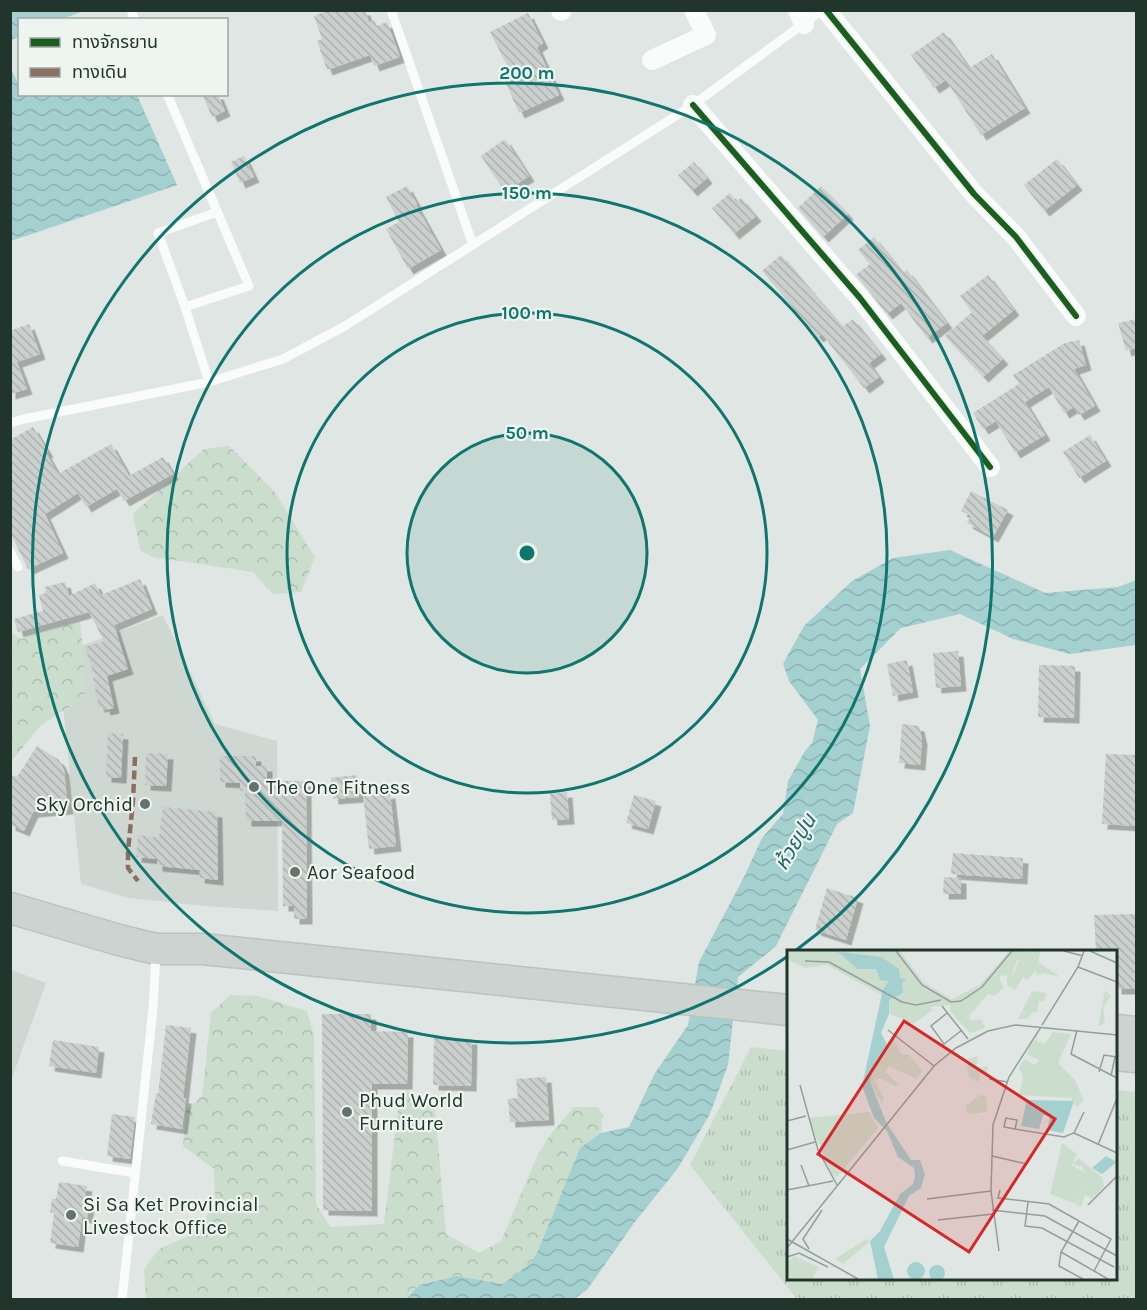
<svg xmlns="http://www.w3.org/2000/svg" width="1147" height="1310" font-family="Karla,'Noto Sans Thai',sans-serif">
<defs>
<pattern id="grass-tufts" width="24" height="20" patternUnits="userSpaceOnUse" patternTransform="scale(1.5)"><rect width="24" height="20" fill="#cbdece"/><path d="M3 7l-1-3M5 7V3M7 7l1-3M15 17l-1-3M17 17v-4M19 17l1-3" fill="none" stroke="#aebfb1"/></pattern>
<pattern id="forest-crowns" width="20" height="18" patternUnits="userSpaceOnUse" patternTransform="scale(1.5)"><rect width="20" height="18" fill="#cbdece"/><path d="M2 6a3 3 0 1 1 6 0M12 15a3 3 0 1 1 6 0" fill="none" stroke="#aebfb1"/></pattern>
<pattern id="water-waves" width="16" height="10" patternUnits="userSpaceOnUse" patternTransform="scale(1.5)"><rect width="16" height="10" fill="#a4d0d0"/><path d="M0 5q4-4 8 0t8 0" fill="none" stroke="#8db3b3"/></pattern>
<pattern id="building-back-hatch" width="6" height="6" patternUnits="userSpaceOnUse" patternTransform="scale(1.5)"><rect width="6" height="6" fill="#cbcfcd"/><path d="M-1 5l2 2M0 0l6 6M5-1l2 2" fill="none" stroke="#aeb2b0"/></pattern>
<filter id="shadow"><feDropShadow dx="5.5" dy="5.5" stdDeviation="0" flood-color="#0004"/></filter>
</defs>
<rect width="100%" height="100%" fill="#e0e6e3"/>
<!-- built -->
<g fill="#cfd7d2">
<path d="M163,615L215,724L277,741L278,911L206,906L129,898L81,884L58,655Z"/>
<path d="M11,970L46,983L11,1081L10,970Z"/>
</g>
<!-- grass -->
<path fill="url(#grass-tufts)" d="M751,1047L788,1051V1278H1116V1090L1136,1092V1299H797L690,1165Z"/>
<!-- forest -->
<g fill="url(#forest-crowns)">
<path d="M229,446L274,491L315,557L301,592L273,594L253,572L152,557L140,550L133,514L204,449Z"/>
<path d="M80,621L84,659L85,696L40,726L11,762V633L21,639Z"/>
<path d="M230,995L258,996L307,1011L314,1035L316,1204L330,1227L384,1224L400,1094L407,1090L435,1110L446,1234L479,1253L501,1241L539,1152L553,1131L574,1107H598L603,1115L601,1133L580,1148L537,1253L531,1264L503,1284L457,1276L419,1285L406,1300H279L263,1297L219,1298L216,1300H146L144,1269L159,1249L200,1231L215,1199L214,1169L183,1146L186,1110L202,1096L211,1013Z"/>
</g>
<!-- water -->
<g fill="url(#water-waves)">
<path d="M11,10H84V11L62,19L20,20L19,37L11,40Z"/>
<path d="M10,66L19,86L20,94L137,95L177,185L11,241Z"/>
<path d="M950,550L1045,593L1118,587L1136,580V645L1070,654L1013,639L960,614L901,628L860,669L870,726L853,813L837,824L776,946L738,977L728,1065L710,1114L678,1168L634,1223L587,1290L574,1299L406,1300L419,1285L457,1276L503,1284L530,1264L537,1253L580,1148L601,1133L629,1127L655,1073L688,1025L699,962L744,877L762,838L783,814L788,781L805,751L812,743L818,720L789,681L783,664L804,626L852,581L893,558Z"/>
</g>
<!-- building -->
<g fill="url(#building-back-hatch)" filter="url(#shadow)">
<path d="M329,10H365L369,22L374,20L377,26L387,22L400,57L374,66L370,55L327,70L317,41L322,39L314,16Z"/>
<path d="M528,13L543,43L537,47L559,95L519,113L504,79L512,75L490,32Z"/>
<path d="M944,32L969,68L992,54L1025,108L981,135L946,80L934,88L911,55Z"/>
<path d="M202,94H218L225,111L212,117Z"/>
<path d="M505,139L529,176L505,192L481,156Z"/>
<path d="M244,156L254,177L240,183L231,162Z"/>
<path d="M1057,159L1077,185L1044,211L1024,185Z"/>
<path d="M694,162L707,178L692,191L678,175Z"/>
<path d="M407,186L417,204L416,205L441,250L408,269L386,229L399,222L386,197Z"/>
<path d="M821,186L848,214L823,237L798,208Z"/>
<path d="M730,193L736,202L741,198L756,216L734,234L712,208Z"/>
<path d="M874,237L903,273L907,270L947,323L927,338L901,303L887,314L856,275L870,264L858,250Z"/>
<path d="M781,255L842,327L853,319L881,354L869,363L879,377L864,388L822,334L818,337L762,271Z"/>
<path d="M988,275L1014,310L982,336L1003,359L983,377L945,336L972,312L960,296Z"/>
<path d="M1137,319V348L1126,351L1118,323Z"/>
<path d="M29,324L40,354L17,362L27,389L10,394V331Z"/>
<path d="M1079,340L1086,365L1074,369L1095,406L1079,415L1074,407L1064,413L1049,387L1025,402L1045,435L1015,453L996,421L983,429L973,413L1019,384L1013,375L1065,343Z"/>
<path d="M33,427L48,452L46,453L58,474L111,444L129,476L163,457L173,474L124,501L117,489L86,507L78,493L45,514L63,553L28,569L10,532V440Z"/>
<path d="M1090,435L1106,461L1079,478L1063,452Z"/>
<path d="M971,491L1008,510L993,537L967,523L971,516L961,511Z"/>
<path d="M140,579L152,609L114,625L128,669L107,676L114,708L105,710L104,706L99,707L93,678H95L85,647L104,641L89,612L18,632L14,619L43,611L39,595L46,593L45,587L65,582L69,596L95,583L101,595Z"/>
<path d="M958,651L961,686L936,688L933,653Z"/>
<path d="M907,660L913,692L893,696L887,664Z"/>
<path d="M1039,665L1075,666L1074,718L1038,717Z"/>
<path d="M902,724L919,726L922,740L920,765L899,763Z"/>
<path d="M108,733L123,734L121,778L106,777Z"/>
<path d="M37,746L59,760L64,770L68,809L33,812L24,831L10,825V774L17,777Z"/>
<path d="M146,753L168,754L166,786L145,785Z"/>
<path d="M1106,754L1137,755L1136,826L1102,824Z"/>
<path d="M220,756H256V766H267V781H306L307,919H294V906H283L282,821H246L245,791H240V783L220,782Z"/>
<path d="M357,775L359,797L333,799L331,778Z"/>
<path d="M567,792L569,819L552,820L550,794Z"/>
<path d="M390,793L396,846L369,849L363,796Z"/>
<path d="M634,795L656,801L648,829L626,823Z"/>
<path d="M163,807L217,812L218,880L199,878L200,870L157,866V859L136,857L138,835L159,838Z"/>
<path d="M953,853L1023,858L1022,879L951,874Z"/>
<path d="M944,877L961,878V894H943Z"/>
<path d="M827,888L858,898L846,940L815,930Z"/>
<path d="M1135,914L1137,989H1116V951H1096L1094,915Z"/>
<path d="M322,1014H371V1031L408,1032L407,1084H372V1211L323,1210Z"/>
<path d="M166,1025L191,1028L183,1098H186L182,1129L151,1124L156,1093L158,1094Z"/>
<path d="M434,1038L472,1039L471,1086L433,1085Z"/>
<path d="M53,1040L99,1047L96,1073L49,1066Z"/>
<path d="M546,1077L549,1120L510,1122L508,1099L518,1098L516,1079Z"/>
<path d="M112,1114L135,1117L130,1159L107,1156Z"/>
<path d="M59,1182L87,1186L84,1203L89,1204L87,1218L82,1217L78,1247L50,1243L54,1213L50,1212L52,1199H56Z"/>
</g>
<g fill="none" stroke-linecap="round" stroke-linejoin="round">
<!-- primary casing -->
<g stroke="#bbc2bf" stroke-width="33">
<g id="primary">
<path d="M10,908L119,940L156,949H203L788,1010"/>
<path d="M1116,1030L1136,1032"/>
<path d="M1116,1055L1136,1057"/>
</g>
</g>
<!-- lane -->
<g stroke="#fafbfb" stroke-width="9">
<path d="M131,10L135,20"/>
<path d="M391,10L473,245"/>
<path d="M167,94L249,286L185,307L158,233L217,212"/>
<path d="M185,307L209,382"/>
<path d="M10,423L24,419L209,382L283,359L345,326L693,105L822,10"/>
<path d="M10,551L18,567"/>
<path d="M62,1161L135,1173"/>
<path d="M122,1300L153,1008L156,953"/>
</g>
<!-- street -->
<g stroke="#fafbfb" stroke-width="20">
<path d="M798,10L804,24"/>
<path d="M826,10L974,194L1016,237L1076,316"/>
<path d="M561,11L562,10"/>
<path d="M652,60L706,35L694,10"/>
<path d="M693,105L860,298L990,467"/>
</g>
<!-- primary -->
<use href="#primary" stroke="#ccd3d0" stroke-width="30"/>
<!-- quiet -->
<path stroke="#8d6e63" stroke-width="4.5" stroke-dasharray="9 4.5" stroke-linecap="butt" d="M135,757L133,801L128,851V868L138,881"/>
<!-- cycleway casing -->
<g stroke="#eef5f0" stroke-width="10">
<g id="cycleway">
<path d="M826,10L974,194L1016,237L1076,316"/>
<path d="M693,105L860,298L990,467"/>
</g>
</g>
<!-- cycleway -->
<use href="#cycleway" stroke="#1b5e20" stroke-width="6"/>
</g>
<!-- distance rings -->
<circle cx="527" cy="553" r="120" fill="#0f766e" fill-opacity=".12"/>
<g fill="none" stroke="#0f766e" stroke-width="3">
<circle cx="527" cy="553" r="120"/>
<circle cx="527" cy="553" r="240"/>
<circle cx="527" cy="553" r="360"/>
<path d="M788 956A480 480 0 1 1 795 951"/>
</g>
<!-- markers -->
<g fill="#64736d" stroke="#eef5f0" stroke-width="2">
<circle cx="254" cy="787" r="6"/>
<circle cx="145" cy="804" r="6"/>
<circle cx="295" cy="872" r="6"/>
<circle cx="347" cy="1112" r="6"/>
<circle cx="71" cy="1215" r="6"/>
</g>
<g text-anchor="middle" dominant-baseline="central" stroke-width="4.5" stroke-linejoin="round" paint-order="stroke">
<!-- poi labels -->
<g font-size="20" fill="#21352d" stroke="#eef5f0" text-anchor="start">
<text x="266" y="787">The One Fitness</text>
<text x="133" y="804" text-anchor="end">Sky Orchid</text>
<text x="307" y="872">Aor Seafood</text>
<text x="359" y="1100">Phud World<tspan x="359" dy="23">Furniture</tspan></text>
<text x="83" y="1204">Si Sa Ket Provincial<tspan x="83" dy="23">Livestock Office</tspan></text>
</g>
<!-- water labels -->
<g font-size="21" font-style="italic" fill="#23696a" stroke="#eef5f0">
<text transform="translate(795 842) rotate(-59)">ห้วยปูน</text>
</g>
</g>
<!-- overview -->
<g transform="translate(787 950)">
<rect width="330" height="330" fill="#e0e6e3"/>
<path d="M235,2L245,1L249,7L228,40L220,35V27L227,23ZM82,162L91,178L50,227L45,225L21,168ZM275,193L290,204L285,215L298,223L301,231L289,254L263,244ZM79,289L82,292L56,314L48,309Z" fill="#cbdece"/>
<path d="M0,1H113L137,33L165,49L193,35L222,1H239L230,11L224,27L214,25L212,28L217,38L207,46L201,44L182,66L184,71L194,69L198,78L183,83L163,61L164,55L143,57L146,60L126,74L103,64L102,49L40,15L18,18L0,9ZM245,1H254L251,12L273,27L257,23L250,26L249,21L240,30L237,28L236,21L249,8ZM318,40L324,46L316,57L318,73L311,76ZM245,41L260,43L257,51H252L250,63L246,62L240,69H231ZM266,82L284,84L271,113L288,130L297,150L289,157L284,148L232,145L236,128L232,117L238,109L247,115L252,110L240,104L243,96L251,86L250,92L258,94ZM107,89L114,104L122,105L136,121L129,129L102,116L99,122L112,135L108,136L93,128L88,131L97,148L95,155L83,131L89,111L102,98L100,92ZM191,106L189,118L201,116L200,123L193,124L191,132L182,127L180,113L181,109ZM193,145L199,146L200,162L180,164L179,156ZM291,208L315,227L317,236L305,249L298,244L294,257L289,255L301,231L295,217L286,214ZM7,306L32,317L25,329H4L0,324V312Z" fill="#cbdece"/>
<path d="M45,1L94,7L112,19L113,28L120,30L115,32L116,43L102,50V64L94,83L102,98L89,111L83,131L99,172L124,210H133L138,224L134,238L122,246L97,297L107,329H91L83,291L93,281L113,244L126,234L128,226L127,218L111,207L100,181L87,168L75,136L96,39L102,31L93,30L89,19H70L53,3ZM240,150L287,151L276,183L260,180L263,166L256,165L252,179L234,176ZM319,206L330,212L315,224L305,218ZM120 321a9 9 0 1 1 18 0a9 9 0 1 1-18 0ZM142 323a8 8 0 1 1 16 0a8 8 0 1 1-16 0Z" fill="#a4d0d0"/>
<path fill="none" stroke="#949f9a" stroke-width="1.5" d="M109,1L135,35L164,52L174,51L195,37L225,1M277,1L296,6M303,1L330,13M18,11L42,12L115,52L129,55L154,50M291,17L330,32M155,56L181,89M160,63L144,76L157,94L175,80M255,75L291,17L297,1M101,80L147,116M290,80L284,104L330,128M312,122L317,105L330,107M324,126L328,107M202,129L221,132M13,135L31,200L50,235M0,171L19,166M228,179L230,170L219,168L217,177L228,179L277,187L287,183L297,162M287,183L330,203M311,195L330,148M0,200L28,192M205,206L240,214M14,215L22,236M0,240L46,231M213,240L211,248L262,254L324,289L307,321M140,249L204,241M241,252L238,276L255,278L327,317M301,255L330,226M205,260L258,266L330,306M151,270L206,264M292,271L274,302L272,316L296,329M0,289L71,329M0,298L147,116L169,98L201,81L228,75L330,85M22,299L16,289L35,260M212,301L204,241L206,175L222,127L254,77M274,302L321,329M0,307L12,303L41,317"/>
<path fill="#d62828" fill-opacity="0.15" stroke="#d62828" stroke-width="3" d="M117,71L268,169L182,302L31,204Z"/>
<rect width="330" height="330" fill="none" stroke="#21352d" stroke-width="3"/>
</g>
<circle cx="527" cy="553" r="9" fill="#0f766e" stroke="#eef5f0" stroke-width="3"/>
<g font-size="18" text-anchor="middle" font-weight="bold" fill="#0f766e" stroke="#eef5f0" stroke-width="4.5" stroke-linejoin="round" paint-order="stroke">
<text x="527" y="79">200 m</text>
<text x="527" y="199">150 m</text>
<text x="527" y="319">100 m</text>
<text x="527" y="439">50 m</text>
</g>
<!-- border -->
<rect width="1147" height="1310" fill="none" stroke="#21352d" stroke-width="24"/>
<!-- legend -->
<rect x="18" y="18" width="210" height="78" fill="#eef5f0" stroke="#9ca8a2" stroke-width="1.5"/>
<rect x="30" y="38" width="30" height="9" fill="#1b5e20" stroke="#9ca8a2" stroke-width="1.5"/>
<text x="72" y="48" font-size="18" fill="#21352d">ทางจักรยาน</text>
<rect x="30" y="68" width="30" height="9" fill="#8d6e63" stroke="#9ca8a2" stroke-width="1.5"/>
<text x="72" y="78" font-size="18" fill="#21352d">ทางเดิน</text>
</svg>
